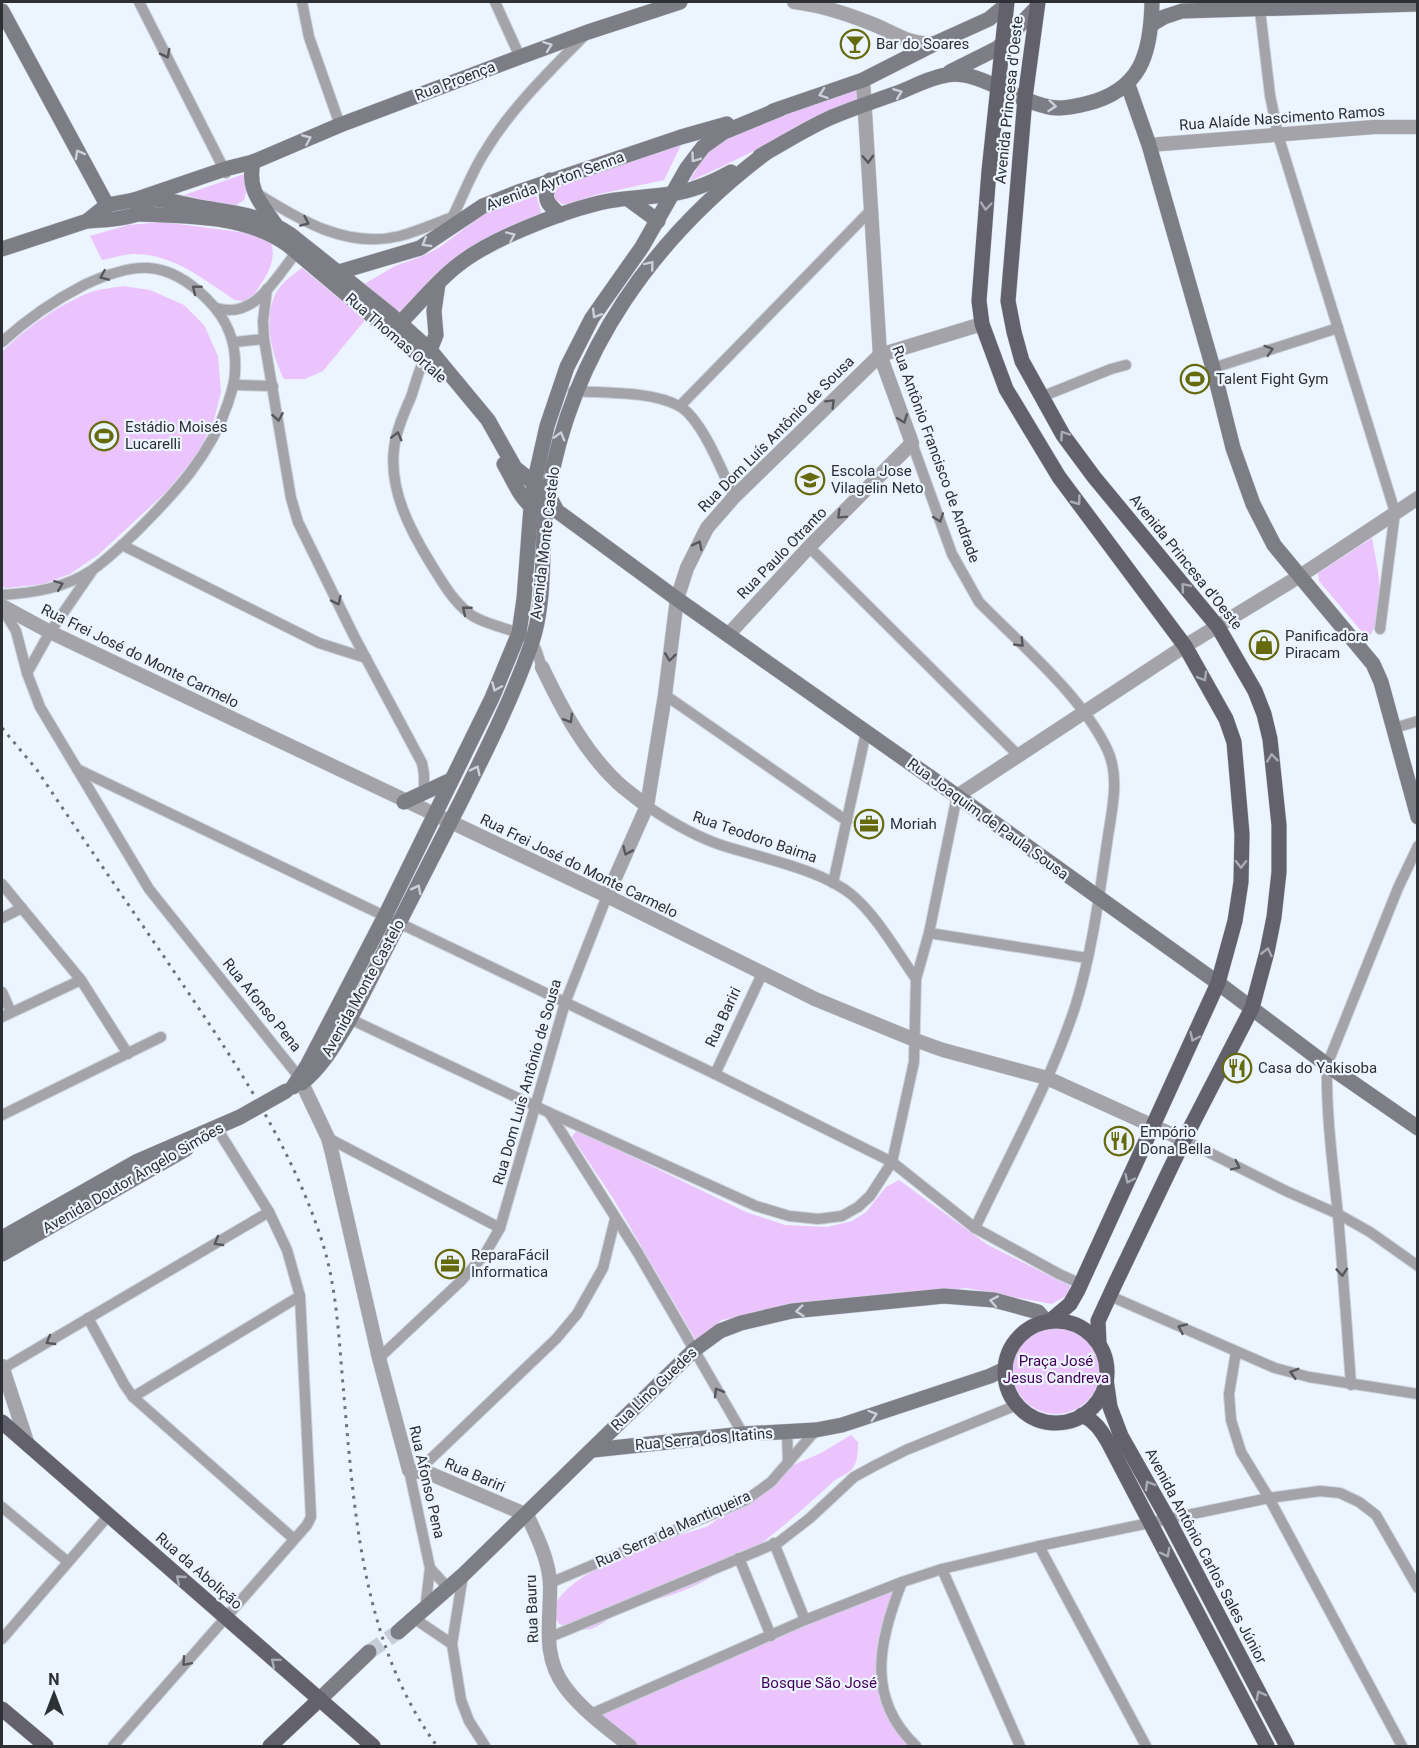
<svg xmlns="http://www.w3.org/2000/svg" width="1419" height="1748" font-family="Roboto,sans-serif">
<rect width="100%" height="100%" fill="#ecf4ff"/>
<!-- green -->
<g fill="#ecc4fd">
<path d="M853,90L858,92V99C802,126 747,156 690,181L701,160L716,144L734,132Z"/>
<path d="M683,141L664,180L595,195L570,204H562L555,199L554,193L556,186Z"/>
<path d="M244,174L247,189L244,200L235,206H226L184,195Z"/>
<path d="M536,195L542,215L487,240L402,315L364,284L395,266L425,255L440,247L484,214Z"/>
<path d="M163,222L255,234L271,242C278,263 263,281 251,299L245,301L235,300C204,280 174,254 135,254C124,254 113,258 102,260L90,236L128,225Z"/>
<path d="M302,268L365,320L323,371L305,379H284C272,355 263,321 275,295C280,284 292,275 302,268Z"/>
<path d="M123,286L150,290L184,305L204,325L218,356L221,392L214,420L198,453L166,492L98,555L70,574L43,584L7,588L2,587V352C26,328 58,305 91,292C100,289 112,288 123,286Z"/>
<path d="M1372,538C1378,571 1388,610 1368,639L1319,581L1318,573Z"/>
<path d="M577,1130L746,1212L785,1225L827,1227L852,1221L866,1212L886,1187L899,1180L988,1245L1070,1286L1069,1294L1052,1304L966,1288L782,1308L722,1320L696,1340L613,1198L572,1137Z"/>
<circle cx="1056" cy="1370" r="44"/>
<path d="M851,1435L858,1442C858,1452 858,1464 850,1471C845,1475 839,1477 834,1481C791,1520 745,1562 692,1587C668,1598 642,1602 619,1613C610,1618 600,1626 591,1629C581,1631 569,1627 559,1624L551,1610C557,1601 563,1592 572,1585C592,1569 638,1545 663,1539C678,1535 693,1532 708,1526L791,1466L821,1453Z"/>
<path d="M902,1582L883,1639L887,1700L916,1746H630L591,1714Z"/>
</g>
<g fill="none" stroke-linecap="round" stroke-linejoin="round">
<!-- secondary-tunnel -->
<path stroke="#c6cdd6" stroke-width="15" stroke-dasharray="15 8" stroke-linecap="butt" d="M369,1652L398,1632"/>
<!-- minor casing -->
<g stroke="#cad1da" stroke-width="12">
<g id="minor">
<path d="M139,2L226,173"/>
<path d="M302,2L309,37L340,125"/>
<path d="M495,2L520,57"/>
<path d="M1259,2L1270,95L1278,135L1395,512L1380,629"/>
<path d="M258,194C301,221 348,249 400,236C418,231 436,223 453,217"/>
<path d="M455,223L453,216C464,194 472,171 486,150C512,107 550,71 585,35"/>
<path d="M267,289L263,321L264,339L291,498L298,522L354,636L422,763L424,774V793"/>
<path d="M216,308C255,320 275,278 296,253L301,252"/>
<path d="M2,342C27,319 53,301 84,285C133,262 166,258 207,299C228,320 237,343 235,372C235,383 231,393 228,403C211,455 175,493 137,531C123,544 108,559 92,570C66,588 33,593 2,595"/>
<path d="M235,342L264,339"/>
<path d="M427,354C419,367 416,383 411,397C404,413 396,431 394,449C389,490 410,530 431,564C442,582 453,601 470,614C487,627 521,629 532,642C537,648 539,660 542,667"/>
<path d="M1213,368L1338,328"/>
<path d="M234,385L273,386"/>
<path d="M573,391C604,393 652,391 679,406C701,417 724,475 734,497"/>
<path d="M1041,397L1111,369L1126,365"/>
<path d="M680,406L871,210"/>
<path d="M912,443L952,554L979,602C1021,645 1081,695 1107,749C1121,778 1111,813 1107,843C1099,897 1092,952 1076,1004C1052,1079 1009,1156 975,1228"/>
<path d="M122,545L319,643L366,658"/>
<path d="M809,547L1018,755"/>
<path d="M2,608L16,631L27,673L40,707L149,889L299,1077"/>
<path d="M27,673L50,632L92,571"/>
<path d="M665,695L847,821"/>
<path d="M1394,728L1418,721"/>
<path d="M77,769L715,1074L892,1162L975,1228L1059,1274L1081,1284"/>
<path d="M647,806C672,823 696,837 724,846C762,858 822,870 852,895C877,916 897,952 916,979"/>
<path d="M833,883L866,732"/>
<path d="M2,884L81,980L128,1054"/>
<path d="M2,918L22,908"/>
<path d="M929,933L1087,958"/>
<path d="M2,992L11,1012"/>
<path d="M2,1017L81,980"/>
<path d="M350,1019L550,1113L756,1206L789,1216L818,1219L842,1216L858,1207L870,1196L892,1162L914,1062L916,979L929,933L957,796"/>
<path d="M715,1074L762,974"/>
<path d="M550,1114L638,1253L743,1434"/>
<path d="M2,1115L161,1037"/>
<path d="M328,1138L500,1228"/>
<path d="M1184,1140L1286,1191L1338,1214L1370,1232L1418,1266"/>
<path d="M1110,1296L1275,1368L1309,1377L1418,1394"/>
<path d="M88,1318L124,1384L133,1397L294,1539"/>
<path d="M1236,1352L1229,1394L1231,1420L1241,1452L1269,1498L1402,1746"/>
<path d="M379,1358L461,1281L485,1254L500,1228L565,1003L607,896"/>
<path d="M2,1369L269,1212"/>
<path d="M1351,1385C1347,1329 1343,1272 1338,1216C1333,1165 1326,1116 1327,1065L1398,888L1418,846"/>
<path d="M133,1397L300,1296"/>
<path d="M787,1431L788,1463"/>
<path d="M409,1470L430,1568L425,1610"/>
<path d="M418,1471L556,1339L577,1314L603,1268L615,1219"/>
<path d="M2,1507L68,1562"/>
<path d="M774,1543L805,1620"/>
<path d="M1039,1546L1146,1746"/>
<path d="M739,1558L771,1636"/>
<path d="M430,1568L449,1589"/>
<path d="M942,1569L1020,1746"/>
<path d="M463,1575L452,1644L461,1700L469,1721L485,1746"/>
<path d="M902,1582C879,1640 865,1698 916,1746"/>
<path d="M550,1583L746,1500L771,1482L816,1430"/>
<path d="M415,1619L452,1644"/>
<path d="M548,1638L779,1542L810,1518L854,1477L876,1465L906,1450L1017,1405"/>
<path d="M2,1639L108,1516"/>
<path d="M591,1714L805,1620L902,1582L942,1569L1039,1546L1269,1498L1320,1491L1340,1493L1359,1502L1376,1515L1418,1588"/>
<path d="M113,1746L307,1525L311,1517L300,1296L287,1250L269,1212L216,1127"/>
</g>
</g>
<!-- tertiary casing -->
<g stroke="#cad1da" stroke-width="15">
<g id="tertiary">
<path d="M794,2C820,5 845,13 870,23C894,32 909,46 936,43"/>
<path d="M1149,145L1374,127H1418"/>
<path d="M2,606L50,632L607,896L815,999L915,1040L943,1050L1047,1078L1184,1140"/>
<path d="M728,635L809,547L912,443L880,355L863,80"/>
<path d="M542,667C562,709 584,751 618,783C627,791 638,799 647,806"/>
<path d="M957,796L1185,646L1300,576L1418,498"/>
<path d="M607,896L647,806L665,695L677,599L687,568L707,528L734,497L880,355L982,324"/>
<path d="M299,1077L328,1138L332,1153L379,1358L409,1470L431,1474L527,1515C537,1536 549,1560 550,1584C551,1621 541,1655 565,1687C582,1710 608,1729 630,1746"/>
<path d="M2,1366L28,1445"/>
</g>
</g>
<!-- secondary casing -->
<g stroke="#cad1da" stroke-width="16">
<g id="secondary">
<path d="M2,11L107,205"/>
<path d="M1152,24L1164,17L1182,11L1418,4"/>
<path d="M950,72L998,48L1037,7"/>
<path d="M1128,85L1149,145L1213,368L1233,448L1253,504L1274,545L1373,664L1381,682L1418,817"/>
<path d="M773,111L863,80L936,43L989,19L1006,5"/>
<path d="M760,156C784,143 807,128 832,117C854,108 877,100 900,92C915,86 931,77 947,75C977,69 1015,100 1045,106C1058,110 1072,107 1085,104C1141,91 1151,54 1152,2"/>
<path d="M253,162C247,189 260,202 275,224"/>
<path d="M550,180C543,200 546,202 560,215"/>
<path d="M628,199L658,221"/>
<path d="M134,200C157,197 176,202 198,207C233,213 261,214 291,235L390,314L430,350L488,420L515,468L548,494L557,511L677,599L957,796L1218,983L1327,1065L1418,1128"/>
<path d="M139,214C189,216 246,215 288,245L441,374"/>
<path d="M87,221C107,220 129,219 147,210"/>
<path d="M2,249L87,221L107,205L134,200L225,169L253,162L340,125L520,57L588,32L680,2"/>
<path d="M339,272L420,248L483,206L521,191L681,137L727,124"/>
<path d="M400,323C419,304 437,281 458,265C489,240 556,214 595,204C620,197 646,198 671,194C692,191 713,182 731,172"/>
<path d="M430,350L436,335L434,311L438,284"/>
<path d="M504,464C512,477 521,501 534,508"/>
<path d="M404,802L451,780"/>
<path d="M302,1083C324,1065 336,1042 350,1019C387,947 424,875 460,803C486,751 512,699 531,645C548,596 539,543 548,493C572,351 654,237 767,152"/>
<path d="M293,1087L307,1066L385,916L492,698L519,633L524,599L531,507L534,484L547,426L567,367L592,318L642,247L687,168L703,147L724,132L780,109"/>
<path d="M2,1238L136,1162L240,1117"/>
<path d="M2,1254L186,1149"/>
<path d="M593,1450L743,1434L816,1430L842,1425L990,1376L1005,1369"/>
<path d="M398,1632L463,1575L694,1350L720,1331L741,1323L792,1311L944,1296L994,1300L1038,1312L1047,1322"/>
<path d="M320,1699L369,1652"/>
</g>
</g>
<!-- primary casing -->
<g stroke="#cad1da" stroke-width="16">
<g id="primary">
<path d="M1007,2L989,171L979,301L982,324L1006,389L1059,477L1185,646L1226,719L1234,742L1242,834L1241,882L1235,921L1218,983L1078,1290L1070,1304L1050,1321"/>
<path d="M1038,2L1025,98L1008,301L1014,332L1022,361L1063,435L1094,477L1218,627L1255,691L1264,714L1270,739L1279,825V872L1274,917L1267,952L1252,1008L1184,1140L1115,1284L1098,1321L1099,1344"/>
<circle cx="1056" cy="1372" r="51"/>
<path d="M1106,1379L1110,1407L1121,1436L1168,1519L1287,1746"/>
<path d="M1082,1415C1095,1421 1101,1430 1108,1442L1267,1746"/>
<path d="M2,1422L373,1746"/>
<path d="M2,1709L46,1746"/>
<path d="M270,1746L320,1699"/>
</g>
</g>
<!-- minor -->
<use href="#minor" stroke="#a3a3a9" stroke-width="10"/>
<!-- tertiary -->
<use href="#tertiary" stroke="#a3a3a9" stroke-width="14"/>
<!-- secondary -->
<use href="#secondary" stroke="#7d7d85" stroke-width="15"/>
<!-- primary -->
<use href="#primary" stroke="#63626c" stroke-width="15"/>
<!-- rail -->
<path stroke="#6e737a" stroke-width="3" stroke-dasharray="3 6" stroke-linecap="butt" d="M2,728L37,770C81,836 126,901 171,967C231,1056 294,1147 325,1251C337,1294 339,1340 343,1385C354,1508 361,1643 437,1746"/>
<!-- secondary-bridge casing -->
<g stroke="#cad1da" stroke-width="16" stroke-linecap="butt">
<path id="secondary-bridge" d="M240,1117L286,1091"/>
</g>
<!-- secondary-bridge -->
<use href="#secondary-bridge" stroke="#7d7d85" stroke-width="15"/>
</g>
<!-- one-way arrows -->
<defs><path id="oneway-chevron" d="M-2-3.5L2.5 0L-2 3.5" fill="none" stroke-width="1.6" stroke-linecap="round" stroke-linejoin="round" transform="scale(1.5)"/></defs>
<g stroke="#cbd0da">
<use href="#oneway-chevron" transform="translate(548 46) rotate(-20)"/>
<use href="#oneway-chevron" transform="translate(898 93) rotate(-21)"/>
<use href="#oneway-chevron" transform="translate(823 94) rotate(161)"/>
<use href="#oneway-chevron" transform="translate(1052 106) rotate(6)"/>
<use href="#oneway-chevron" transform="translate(307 139) rotate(-23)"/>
<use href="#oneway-chevron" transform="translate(79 154) rotate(-119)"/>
<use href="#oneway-chevron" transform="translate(695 158) rotate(126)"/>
<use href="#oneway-chevron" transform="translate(511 236) rotate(-24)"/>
<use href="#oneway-chevron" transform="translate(426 243) rotate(149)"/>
<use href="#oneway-chevron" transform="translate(650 265) rotate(-52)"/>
<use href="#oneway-chevron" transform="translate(596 314) rotate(122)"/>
<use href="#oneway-chevron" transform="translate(560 436) rotate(-74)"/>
<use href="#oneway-chevron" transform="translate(496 687) rotate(113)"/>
<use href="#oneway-chevron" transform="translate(476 770) rotate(-64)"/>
<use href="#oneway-chevron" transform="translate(417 889) rotate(-63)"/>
<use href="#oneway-chevron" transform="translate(994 1301) rotate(-169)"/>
<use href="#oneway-chevron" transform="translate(800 1311) rotate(174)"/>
<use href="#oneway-chevron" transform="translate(873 1415) rotate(-18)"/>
</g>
<g stroke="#56585d">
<use href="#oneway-chevron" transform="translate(166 54) rotate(63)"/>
<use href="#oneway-chevron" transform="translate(868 159) rotate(87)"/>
<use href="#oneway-chevron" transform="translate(305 222) rotate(24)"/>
<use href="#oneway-chevron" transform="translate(104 276) rotate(157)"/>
<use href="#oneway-chevron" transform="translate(196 289) rotate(-141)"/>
<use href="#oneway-chevron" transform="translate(1269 350) rotate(-18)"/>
<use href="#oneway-chevron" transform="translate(831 403) rotate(-45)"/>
<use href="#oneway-chevron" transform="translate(278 417) rotate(80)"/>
<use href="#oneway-chevron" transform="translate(903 419) rotate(70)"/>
<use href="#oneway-chevron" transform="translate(397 436) rotate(-76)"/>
<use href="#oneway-chevron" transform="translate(841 515) rotate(135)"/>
<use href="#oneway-chevron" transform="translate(939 518) rotate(70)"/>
<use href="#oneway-chevron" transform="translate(698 545) rotate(-64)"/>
<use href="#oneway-chevron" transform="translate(59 585) rotate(-21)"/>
<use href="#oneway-chevron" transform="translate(337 601) rotate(64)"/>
<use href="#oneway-chevron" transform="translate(466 610) rotate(-141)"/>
<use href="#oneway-chevron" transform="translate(1020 643) rotate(46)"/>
<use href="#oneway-chevron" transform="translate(670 657) rotate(97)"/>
<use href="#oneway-chevron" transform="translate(569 719) rotate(59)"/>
<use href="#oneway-chevron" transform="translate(627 851) rotate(114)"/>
<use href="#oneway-chevron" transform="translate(1236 1166) rotate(26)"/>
<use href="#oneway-chevron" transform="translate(218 1242) rotate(150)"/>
<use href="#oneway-chevron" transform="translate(1342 1272) rotate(86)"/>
<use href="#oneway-chevron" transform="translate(1182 1328) rotate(-156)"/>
<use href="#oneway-chevron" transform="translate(50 1341) rotate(150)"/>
<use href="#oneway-chevron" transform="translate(1294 1373) rotate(-164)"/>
<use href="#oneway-chevron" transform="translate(718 1392) rotate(-120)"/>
<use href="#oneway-chevron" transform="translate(186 1662) rotate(131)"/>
</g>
<g stroke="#a8abb6">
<use href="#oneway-chevron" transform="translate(986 206) rotate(95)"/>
<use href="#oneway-chevron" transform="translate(1064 435) rotate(-124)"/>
<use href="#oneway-chevron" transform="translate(1077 501) rotate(53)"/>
<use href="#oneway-chevron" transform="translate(1185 587) rotate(-130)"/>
<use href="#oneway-chevron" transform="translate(1203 677) rotate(60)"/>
<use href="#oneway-chevron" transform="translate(1272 758) rotate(-96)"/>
<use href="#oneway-chevron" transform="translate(1241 864) rotate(91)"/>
<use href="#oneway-chevron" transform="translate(1267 952) rotate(-77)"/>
<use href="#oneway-chevron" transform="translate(1194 1037) rotate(115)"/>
<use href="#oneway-chevron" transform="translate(1129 1179) rotate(115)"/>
<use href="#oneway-chevron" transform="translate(1149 1485) rotate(-120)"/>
<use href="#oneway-chevron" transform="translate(1166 1553) rotate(63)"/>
<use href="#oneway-chevron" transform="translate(180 1579) rotate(-139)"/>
<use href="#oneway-chevron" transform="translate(275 1662) rotate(-140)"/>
<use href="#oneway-chevron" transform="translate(1260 1695) rotate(-118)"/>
</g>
<!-- icons -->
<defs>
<g id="bar-ring" transform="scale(1.5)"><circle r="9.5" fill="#ecf4ff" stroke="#656a0c" stroke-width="1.5"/><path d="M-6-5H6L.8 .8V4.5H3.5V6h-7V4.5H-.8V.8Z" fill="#656a0c"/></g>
<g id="stadium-ring" transform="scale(1.5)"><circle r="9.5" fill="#ecf4ff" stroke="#656a0c" stroke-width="1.5"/><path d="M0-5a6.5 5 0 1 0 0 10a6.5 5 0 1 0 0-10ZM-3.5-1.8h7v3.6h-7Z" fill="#656a0c"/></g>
<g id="school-ring" transform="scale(1.5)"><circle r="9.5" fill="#ecf4ff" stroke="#656a0c" stroke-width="1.5"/><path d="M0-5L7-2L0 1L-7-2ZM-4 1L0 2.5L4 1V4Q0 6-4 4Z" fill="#656a0c"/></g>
<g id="shop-ring" transform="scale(1.5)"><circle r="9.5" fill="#ecf4ff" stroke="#656a0c" stroke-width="1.5"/><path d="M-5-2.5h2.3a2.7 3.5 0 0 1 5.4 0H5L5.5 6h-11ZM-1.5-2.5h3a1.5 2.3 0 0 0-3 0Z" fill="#656a0c"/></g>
<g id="office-ring" transform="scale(1.5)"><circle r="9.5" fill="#ecf4ff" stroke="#656a0c" stroke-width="1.5"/><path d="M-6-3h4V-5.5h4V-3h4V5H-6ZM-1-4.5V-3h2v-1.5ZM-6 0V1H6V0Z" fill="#656a0c"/></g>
<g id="restaurant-ring" transform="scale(1.5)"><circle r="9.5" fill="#ecf4ff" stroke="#656a0c" stroke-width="1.5"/><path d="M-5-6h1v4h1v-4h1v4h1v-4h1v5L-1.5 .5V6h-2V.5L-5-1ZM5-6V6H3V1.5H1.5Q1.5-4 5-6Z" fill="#656a0c"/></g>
</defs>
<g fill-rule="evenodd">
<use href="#bar-ring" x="855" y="44"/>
<use href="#stadium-ring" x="1195" y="379"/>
<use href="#stadium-ring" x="104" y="436"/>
<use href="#school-ring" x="810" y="480"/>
<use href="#shop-ring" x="1264" y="645"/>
<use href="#office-ring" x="869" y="824"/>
<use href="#restaurant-ring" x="1237" y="1068"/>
<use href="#restaurant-ring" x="1119" y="1141"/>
<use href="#office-ring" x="450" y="1264"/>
</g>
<g text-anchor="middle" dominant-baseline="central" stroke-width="4.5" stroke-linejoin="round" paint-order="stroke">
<!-- poi labels -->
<g font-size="15" fill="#2d3034" stroke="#ecf4ff" text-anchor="start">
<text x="876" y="44">Bar do Soares</text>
<text x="1216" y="379">Talent Fight Gym</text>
<text x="125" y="427">Estádio Moisés<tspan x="125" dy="17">Lucarelli</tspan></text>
<text x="831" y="471">Escola Jose<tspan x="831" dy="17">Vilagelin Neto</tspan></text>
<text x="1285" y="636">Panificadora<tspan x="1285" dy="17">Piracam</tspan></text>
<text x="890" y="824">Moriah</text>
<text x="1258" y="1068">Casa do Yakisoba</text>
<text x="1140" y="1132">Empório<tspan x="1140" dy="17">Dona Bella</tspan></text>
<text x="471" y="1255">ReparaFácil<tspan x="471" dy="17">Informatica</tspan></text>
</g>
<!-- street labels -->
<g font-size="15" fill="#2d3034" stroke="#ecf4ff">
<text transform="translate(455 81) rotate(-21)">Rua Proença</text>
<text transform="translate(1009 100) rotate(-84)">Avenida Princesa d'Oeste</text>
<text transform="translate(1282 118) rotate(-4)">Rua Alaíde Nascimento Ramos</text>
<text transform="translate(555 181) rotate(-20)">Avenida Ayrton Senna</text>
<text transform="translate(396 338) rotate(41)">Rua Thomas Ortale</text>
<text transform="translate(776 434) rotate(-45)">Rua Dom Luís Antônio de Sousa</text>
<text transform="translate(936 454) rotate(70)">Rua Antônio Francisco de Andrade</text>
<text transform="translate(545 543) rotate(-83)">Avenida Monte Castelo</text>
<text transform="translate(782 553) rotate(-46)">Rua Paulo Otranto</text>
<text transform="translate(1186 562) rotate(51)">Avenida Princesa d'Oeste</text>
<text transform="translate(140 656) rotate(26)">Rua Frei José do Monte Carmelo</text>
<text transform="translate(988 819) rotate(36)">Rua Joaquim de Paula Sousa</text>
<text transform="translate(755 837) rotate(19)">Rua Teodoro Baima</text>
<text transform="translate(579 866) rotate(26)">Rua Frei José do Monte Carmelo</text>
<text transform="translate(363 988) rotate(-61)">Avenida Monte Castelo</text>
<text transform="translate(262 1005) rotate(51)">Rua Afonso Pena</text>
<text transform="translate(723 1017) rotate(-65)">Rua Bariri</text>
<text transform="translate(527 1082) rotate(-74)">Rua Dom Luís Antônio de Sousa</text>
<text transform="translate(133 1178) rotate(-30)">Avenida Doutor Ângelo Simões</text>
<text transform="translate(654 1389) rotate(-44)">Rua Lino Guedes</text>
<text transform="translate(704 1439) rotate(-5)">Rua Serra dos Itatins</text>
<text transform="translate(475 1475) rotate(23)">Rua Bariri</text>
<text transform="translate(427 1482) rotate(77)">Rua Afonso Pena</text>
<text transform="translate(673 1529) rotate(-24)">Rua Serra da Mantiqueira</text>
<text transform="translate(1206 1556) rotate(62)">Avenida Antônio Carlos Sales Júnior</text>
<text transform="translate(199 1571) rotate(41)">Rua da Abolição</text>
<text transform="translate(532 1609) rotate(-92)">Rua Bauru</text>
</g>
<!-- park labels -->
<g font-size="15" fill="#450059" stroke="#ecf4ff">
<text x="1056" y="1361">Praça José<tspan x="1056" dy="17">Jesus Candreva</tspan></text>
<text x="819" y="1683">Bosque São José</text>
</g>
</g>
<!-- border -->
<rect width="1419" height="1748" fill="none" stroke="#2d3034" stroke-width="6"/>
<!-- north arrow -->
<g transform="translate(54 1694)" stroke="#ecf4ff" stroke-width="4.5" paint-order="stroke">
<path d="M0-4.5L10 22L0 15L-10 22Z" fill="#2d3034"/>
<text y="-9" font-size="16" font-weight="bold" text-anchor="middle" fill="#2d3034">N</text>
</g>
</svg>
